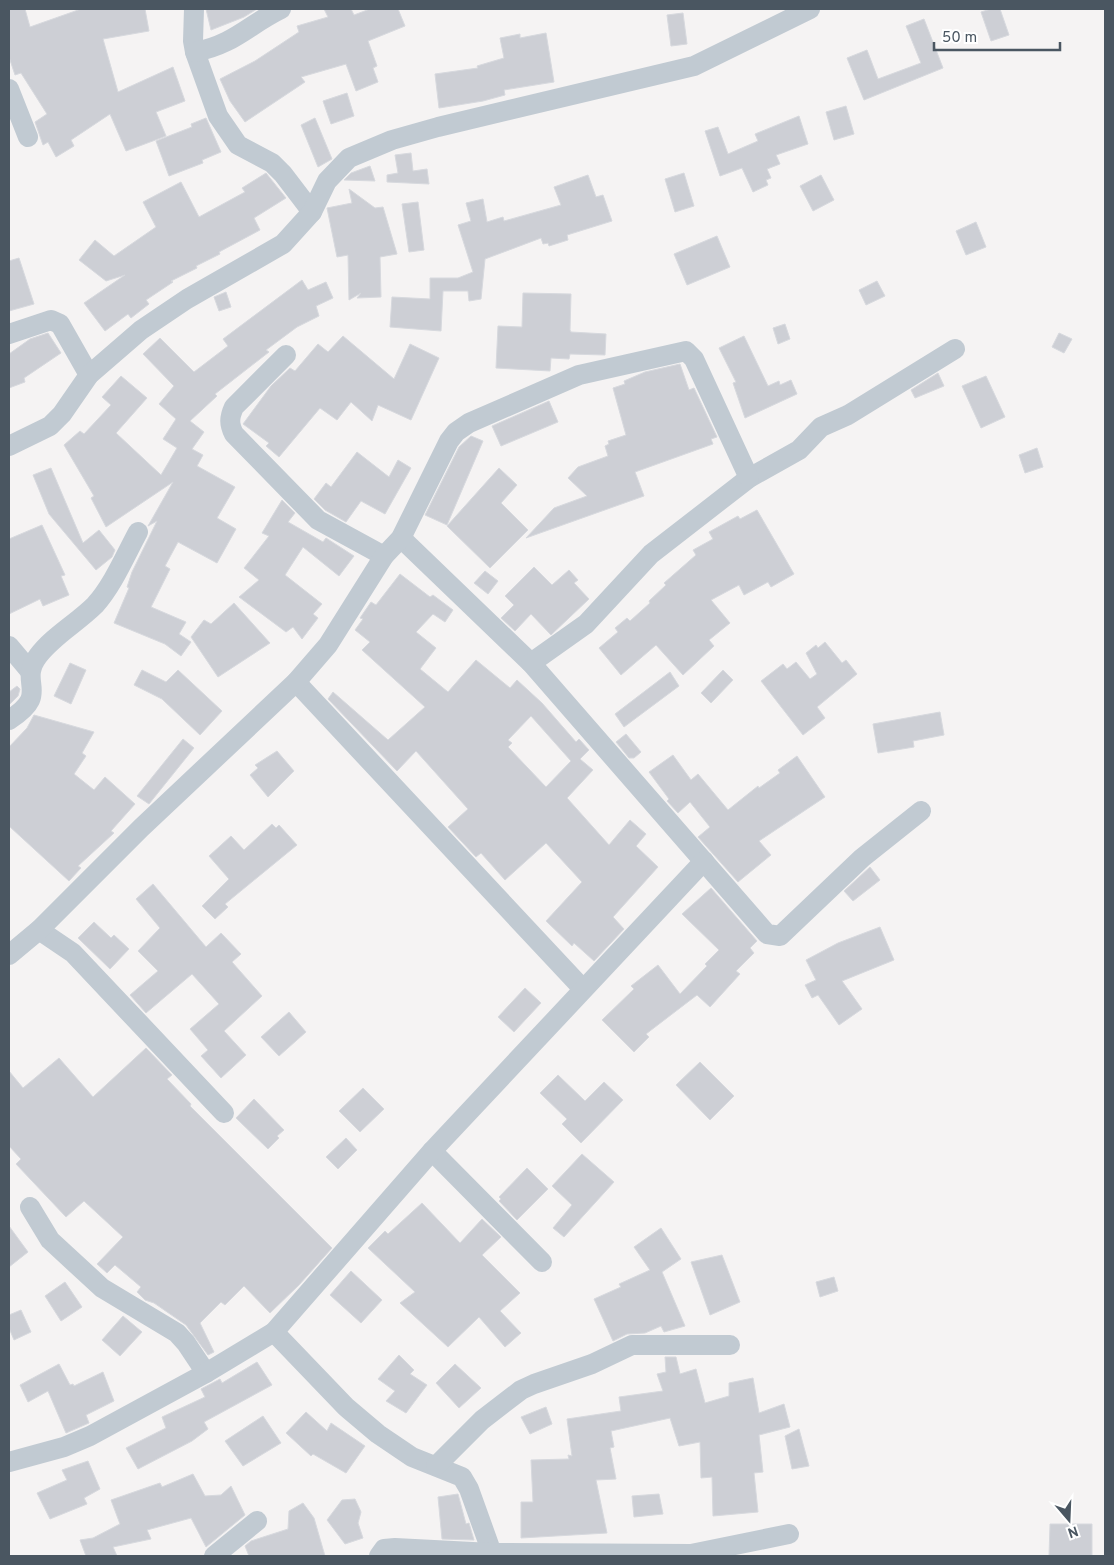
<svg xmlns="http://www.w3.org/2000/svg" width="1114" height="1565" font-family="Overpass,sans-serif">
<rect width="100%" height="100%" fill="#f5f3f3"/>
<!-- building -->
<g fill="#cdcfd5" stroke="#d7d9de" fill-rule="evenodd">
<path d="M9,9H25L30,27L81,9H145L149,31L103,39L118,92L173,67L185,101L156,112L166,136L126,151L110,114L71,140L74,146L56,157L48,142L43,145L35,122L47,114L21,73L15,75L9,57Z"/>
<path d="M206,9H257L244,17L211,30Z"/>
<path d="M324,9H351L354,15L370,9H398L405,26L368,41L377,66L373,68L378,82L356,91L346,64L301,77L305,82L245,122L230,101L220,79L255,61L299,32L297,26L328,17Z"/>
<path d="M991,9H1000L1009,35L991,41L981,12Z"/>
<path d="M683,13L687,44L671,46L667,15Z"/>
<path d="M924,19L943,68L864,100L847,58L867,50L878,79L921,63L906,26Z"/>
<path d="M546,33L554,82L504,90L505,95L483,101L439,108L435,74L478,68L477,66L504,58L500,38L520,34V38Z"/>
<path d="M347,93L354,116L331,124L323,101Z"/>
<path d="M846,106L854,134L834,140L826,112Z"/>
<path d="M799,116L808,144L776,155L780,164L767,169L771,178L766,180L768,185L753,192L742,168L720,176L705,131L718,127L728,154L758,141L755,134Z"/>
<path d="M206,118L221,152L202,160L203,163L169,176L156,141L192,127L191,124Z"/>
<path d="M315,118L332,159L318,167L301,125Z"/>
<path d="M411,153L413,171L427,169L429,184L387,182V175L398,173L395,155Z"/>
<path d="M370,166L375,181L344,180L351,173Z"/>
<path d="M266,173L286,198L254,218L260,230L219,252L220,254L196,266L197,268L171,281L173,282L146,300L149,304L131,318L128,314L105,331L84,303L125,275L106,281L79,260L95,240L114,256L156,227L143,202L181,182L199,217L245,192L242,188Z"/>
<path d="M684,173L694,206L675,212L665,179Z"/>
<path d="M588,175L596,197L603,195L612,221L567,235L568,240L549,246L548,243L543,244L541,238L485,259L481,299L469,301L468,291H443L441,331L390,327L392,297L430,299V278H458L473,272L458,225L471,221L466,203L483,199L487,222L503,217L504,221L561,205L554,187Z"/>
<path d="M821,175L834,200L813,211L800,186Z"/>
<path d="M349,189L375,208L383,207L397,254L380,257L381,297L357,298L361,293L349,300L348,255L337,257L327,208L352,203Z"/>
<path d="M418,202L424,250L409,252L402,204Z"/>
<path d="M976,222L986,247L966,255L956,231Z"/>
<path d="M717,236L730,267L687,285L674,254Z"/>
<path d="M19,258L34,304L9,311V261Z"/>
<path d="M302,280L308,290L326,282L333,298L316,306L319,316L297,327L266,350L269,352L215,394L217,396L190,421L204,432L192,449L203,455L197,466L235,487L217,518L236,529L217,563L178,542L165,566L170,569L151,607L186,622L179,634L191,642L181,656L165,644L114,623L129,588L127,587L132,572L157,521L148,526L173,482L106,527L91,498L94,496L64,445L80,431L84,434L111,405L102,397L121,376L147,398L116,433L161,475L177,448L163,439L176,419L159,404L174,386L143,354L160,338L194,372L228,346L223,339Z"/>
<path d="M877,281L885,296L866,305L859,290Z"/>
<path d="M226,292L231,307L219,311L214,297Z"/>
<path d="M523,293L571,294L570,330L571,332L606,334L605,355L570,354L569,359L551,358L550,371L496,368L498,326L522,327Z"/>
<path d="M785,324L790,339L778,344L773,328Z"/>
<path d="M48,333L61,353L24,378L25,382L9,388V354L30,339Z"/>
<path d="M1059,333L1072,339L1064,353L1052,347Z"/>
<path d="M343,336L394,379L410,344L439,358L411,420L378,405L372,421L351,402L337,420L320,408L279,457L266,446L269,443L243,424L271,386L290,368L295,371L318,344L328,352Z"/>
<path d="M744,336L768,386L779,381L780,385L791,380L797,394L745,418L733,383L736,382L719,348Z"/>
<path d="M680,364L689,390L694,388L717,437L711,439L713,444L635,472L644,496L526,538L554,508L587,496L568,478L578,467L608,456L605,446L609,444L608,441L626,435L613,388L625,384L624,381L645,372Z"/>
<path d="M938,373L944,386L915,398L911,390Z"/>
<path d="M986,376L1005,417L981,428L962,386Z"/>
<path d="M549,401L558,422L501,446L492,426Z"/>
<path d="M471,436L483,441L447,525L425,515L459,447Z"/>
<path d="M1037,448L1043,467L1025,473L1019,455Z"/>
<path d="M357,452L389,477L398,460L411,468L385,514L361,501L346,522L325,510L314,499L326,483L331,487Z"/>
<path d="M51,468L83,543L99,530L115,550L112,557L96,570L49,514L33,475Z"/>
<path d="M499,468L517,485L501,503L528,530L490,568L447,526Z"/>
<path d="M282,500L295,513L288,522L323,542L326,538L354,556L339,576L303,547L285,575L322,604L313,614L318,618L302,639L293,627L286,632L239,597L259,580L244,568L269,536L262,533Z"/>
<path d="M757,510L794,574L771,587L768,582L744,595L739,585L711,600L730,623L709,640L714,646L683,675L656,645L621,675L599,648L618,632L615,628L627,618L630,621L650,603L649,601L666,585L664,583L696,555L693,550L713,539L709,532L738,516L740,519Z"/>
<path d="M42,525L65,575L61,576L69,595L43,606L40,599L9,614V539Z"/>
<path d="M534,567L552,585L569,570L578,580L574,583L589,599L551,635L531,614L515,631L501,618L514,605L505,596Z"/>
<path d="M485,571L498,581L488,594L474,583Z"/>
<path d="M400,574L430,597L433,595L453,610L445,622L433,614L416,632L436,648L420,669L448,692L476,660L510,688L517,680L542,703L576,742L579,739L589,750L580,759L593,770L567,798L609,845L630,820L646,834L636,846L658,867L613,917L624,929L594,961L574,943L572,946L546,921L582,882L546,843L505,880L481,853L476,857L448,827L468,809L416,751L397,771L328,699L333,692L388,740L425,707L362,650L370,642L355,630L363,619L360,618L371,602L376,605ZM531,716L571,761L546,787L508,747L512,743L508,740Z"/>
<path d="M234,603L270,643L218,677L191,637L204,620L211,624Z"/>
<path d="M825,642L842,663L846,660L857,674L817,707L825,718L803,735L761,681L783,664L787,669L796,662L810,679L817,674L806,653L816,645L818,648Z"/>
<path d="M70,663L86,670L71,704L54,696Z"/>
<path d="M142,670L166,682L178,670L222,711L200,735L162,699L134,685Z"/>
<path d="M723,670L733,680L711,703L701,693Z"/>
<path d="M670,672L679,686L624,727L615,714Z"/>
<path d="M17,686L20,689L18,696L9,705V692Z"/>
<path d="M940,712L944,735L913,741L914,747L878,753L873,724Z"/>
<path d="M34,715L94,732L82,753L86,756L74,774L94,790L105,777L135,804L111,831L114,833L78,866L81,868L69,881L9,826V747L27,728Z"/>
<path d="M626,734L641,752L634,758H629L616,742Z"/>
<path d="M183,739L194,748L149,804L137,796Z"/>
<path d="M277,751L294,771L268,797L250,775L258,768L255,765Z"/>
<path d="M673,755L691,780L698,774L728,810L758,786L759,788L780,773L778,770L797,756L825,797L759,841L771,855L738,882L698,837L710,827L690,802L678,813L667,801L669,799L649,772Z"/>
<path d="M272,824L276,828L279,825L297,845L225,904L228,907L215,919L202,906L229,879L209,856L231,836L244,850Z"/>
<path d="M870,867L880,880L853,901L844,891Z"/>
<path d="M153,884L206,947L221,933L241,954L232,962L262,996L224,1031L246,1055L221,1078L201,1056L208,1050L190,1029L219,1004L192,974L146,1013L130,995L158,971L138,951L160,928L136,899Z"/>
<path d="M711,888L757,941L750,948L754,953L736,971L740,974L710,1007L697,995L646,1034L649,1037L634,1052L602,1020L634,989L631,986L658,965L680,994L707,966L705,964L719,950L682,914Z"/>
<path d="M94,922L111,938L114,935L129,949L110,969L78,938Z"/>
<path d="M880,927L894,960L842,981L862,1009L839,1025L818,995L812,998L805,985L816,980L806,960L838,943Z"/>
<path d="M525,988L541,1003L514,1032L498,1017Z"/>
<path d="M289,1012L306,1032L279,1056L261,1037Z"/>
<path d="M146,1048L172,1075L167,1079L191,1104L190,1106L332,1248L299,1285L270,1313L244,1286L225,1305L221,1302L200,1323L214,1352L208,1355L186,1325L154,1303L145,1300L137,1292L141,1287L115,1265L107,1273L97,1264L123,1237L84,1201L66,1217L16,1164L21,1159L9,1146V1071L23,1088L59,1058L93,1097Z"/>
<path d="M700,1062L734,1096L710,1120L676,1085Z"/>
<path d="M558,1075L585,1101L604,1082L623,1100L581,1143L562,1124L567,1119L540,1093Z"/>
<path d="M363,1088L384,1109L360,1132L339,1111Z"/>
<path d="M254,1099L284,1130L277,1136L279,1138L268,1149L236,1118Z"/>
<path d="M346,1138L357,1150L338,1169L326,1157Z"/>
<path d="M582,1154L614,1182L564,1237L553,1228L572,1205L552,1186Z"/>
<path d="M527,1168L548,1189L517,1220L499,1201L501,1199L499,1197Z"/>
<path d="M422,1203L460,1243L482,1219L501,1237L482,1255L520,1293L500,1311L521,1333L505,1347L479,1317L448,1347L400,1303L415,1292L368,1248L385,1231L388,1234Z"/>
<path d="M9,1226L28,1252L9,1267Z"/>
<path d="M661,1228L681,1259L662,1272L685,1326L664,1332L661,1326L645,1333L627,1334L613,1341L594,1299L621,1287L619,1284L650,1270L634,1247Z"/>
<path d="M722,1255L740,1302L710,1315L691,1262Z"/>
<path d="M351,1271L382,1300L361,1323L330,1295Z"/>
<path d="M834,1277L838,1291L820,1297L816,1282Z"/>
<path d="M65,1282L82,1307L61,1321L45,1296Z"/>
<path d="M21,1310L31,1332L14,1340L9,1328V1315Z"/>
<path d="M123,1316L142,1332L120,1356L102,1340Z"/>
<path d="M399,1355L414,1370L410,1374L427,1385L406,1413L386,1401L395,1391L378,1379Z"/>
<path d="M665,1357H676L680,1374L696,1369L705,1403L729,1396V1383L753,1378L759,1413L784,1404L790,1427L759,1435L763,1472L754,1473L758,1512L713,1516L712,1477L701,1478L700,1442L679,1446L670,1418L611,1431L614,1447L610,1448L616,1479L596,1480L607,1533L521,1538V1502H533L531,1460L569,1459L568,1455L572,1456L567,1419L621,1411L619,1397L663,1391L657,1374L666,1372Z"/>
<path d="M257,1362L272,1385L204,1422L208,1429L192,1441L138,1469L126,1448L166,1428L162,1417L205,1397L201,1389L220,1379L222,1383Z"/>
<path d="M59,1364L70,1385L73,1384L74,1386L103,1372L114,1401L86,1415L89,1423L66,1433L48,1391L28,1402L20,1385Z"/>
<path d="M455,1364L481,1388L459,1408L436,1383Z"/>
<path d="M546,1407L552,1424L530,1434L521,1417Z"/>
<path d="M306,1412L327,1431L331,1423L365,1446L346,1473L313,1454L311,1456L286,1433Z"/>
<path d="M263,1416L281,1443L243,1466L225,1441Z"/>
<path d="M799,1429L809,1466L792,1469L785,1436Z"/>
<path d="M88,1461L100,1489L84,1498L87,1504L50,1519L37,1493L67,1480L62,1470Z"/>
<path d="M193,1474L205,1496L221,1495L231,1486L245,1515L206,1547L191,1518L147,1530L151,1539L113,1547L117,1556H86L80,1540L93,1538L120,1524L111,1500L160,1483L162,1487Z"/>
<path d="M458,1494L466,1524L469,1523L474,1540L442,1539L438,1497Z"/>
<path d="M659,1494L663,1514L634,1517L632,1496Z"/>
<path d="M355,1499L361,1512L358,1523L363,1538L345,1544L327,1520L342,1500Z"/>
<path d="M303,1503L314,1518L325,1556H249L245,1546L251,1541L288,1529L289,1511Z"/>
<path d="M1050,1524H1092V1556H1049Z"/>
</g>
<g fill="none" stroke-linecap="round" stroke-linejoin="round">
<!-- minor -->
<g stroke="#c1cad2" stroke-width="20">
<path d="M194,9L193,41L195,52L218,116L238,145L272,163L283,174L312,212"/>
<path d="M195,52C235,44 248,25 281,9"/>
<path d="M9,89L28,137"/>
<path d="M9,334L51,320L60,324L89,375"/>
<path d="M286,355L234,407C229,418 229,424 234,434L318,520L384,556"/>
<path d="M9,446L50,426L62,414L89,375L141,330L187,299L283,244L312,212L327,181L349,158L392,140L438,127L694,66L810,9"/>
<path d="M401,538L531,663L767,934L780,936L862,858L921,811"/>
<path d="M9,646L30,671"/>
<path d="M531,663L586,624L651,554L749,478L799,450L821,427L848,415L955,349"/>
<path d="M296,682L583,989"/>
<path d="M9,720C52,693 17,684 38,656C53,636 77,623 95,605C113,585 125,556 138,532"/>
<path d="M39,930L73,953L224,1113"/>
<path d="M9,955L39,930L141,828L296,682L328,645L384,556L401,538L449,441L456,432L469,423L579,375L686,351L694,359L749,478"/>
<path d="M432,1151L542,1262"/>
<path d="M30,1207L50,1240L102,1288L177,1333L186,1343L206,1373"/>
<path d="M274,1332L346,1407L378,1434L412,1457L462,1477L469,1489L493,1556"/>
<path d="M9,1462L64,1447L90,1436L206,1373L274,1332L432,1151L704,861"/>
<path d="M436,1466L482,1420L521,1390L534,1384L592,1364L632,1345H730"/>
<path d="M214,1556L257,1521"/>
<path d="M379,1556L384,1549L395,1548L492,1553L691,1554L789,1534"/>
</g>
</g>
<!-- border -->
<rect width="1114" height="1565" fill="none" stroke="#4a5661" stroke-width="20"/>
<!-- north arrow -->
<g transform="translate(1069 1520) rotate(161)" stroke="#ffffff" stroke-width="4" paint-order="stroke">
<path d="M0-4L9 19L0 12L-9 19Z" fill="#4a5661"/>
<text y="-8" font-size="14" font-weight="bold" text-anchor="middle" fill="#4a5661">N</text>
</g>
<!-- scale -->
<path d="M934 42v8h126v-8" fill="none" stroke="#4a5661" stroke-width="2.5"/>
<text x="942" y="42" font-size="15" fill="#4a5661" stroke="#ffffff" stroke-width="4" paint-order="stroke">50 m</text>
</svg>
